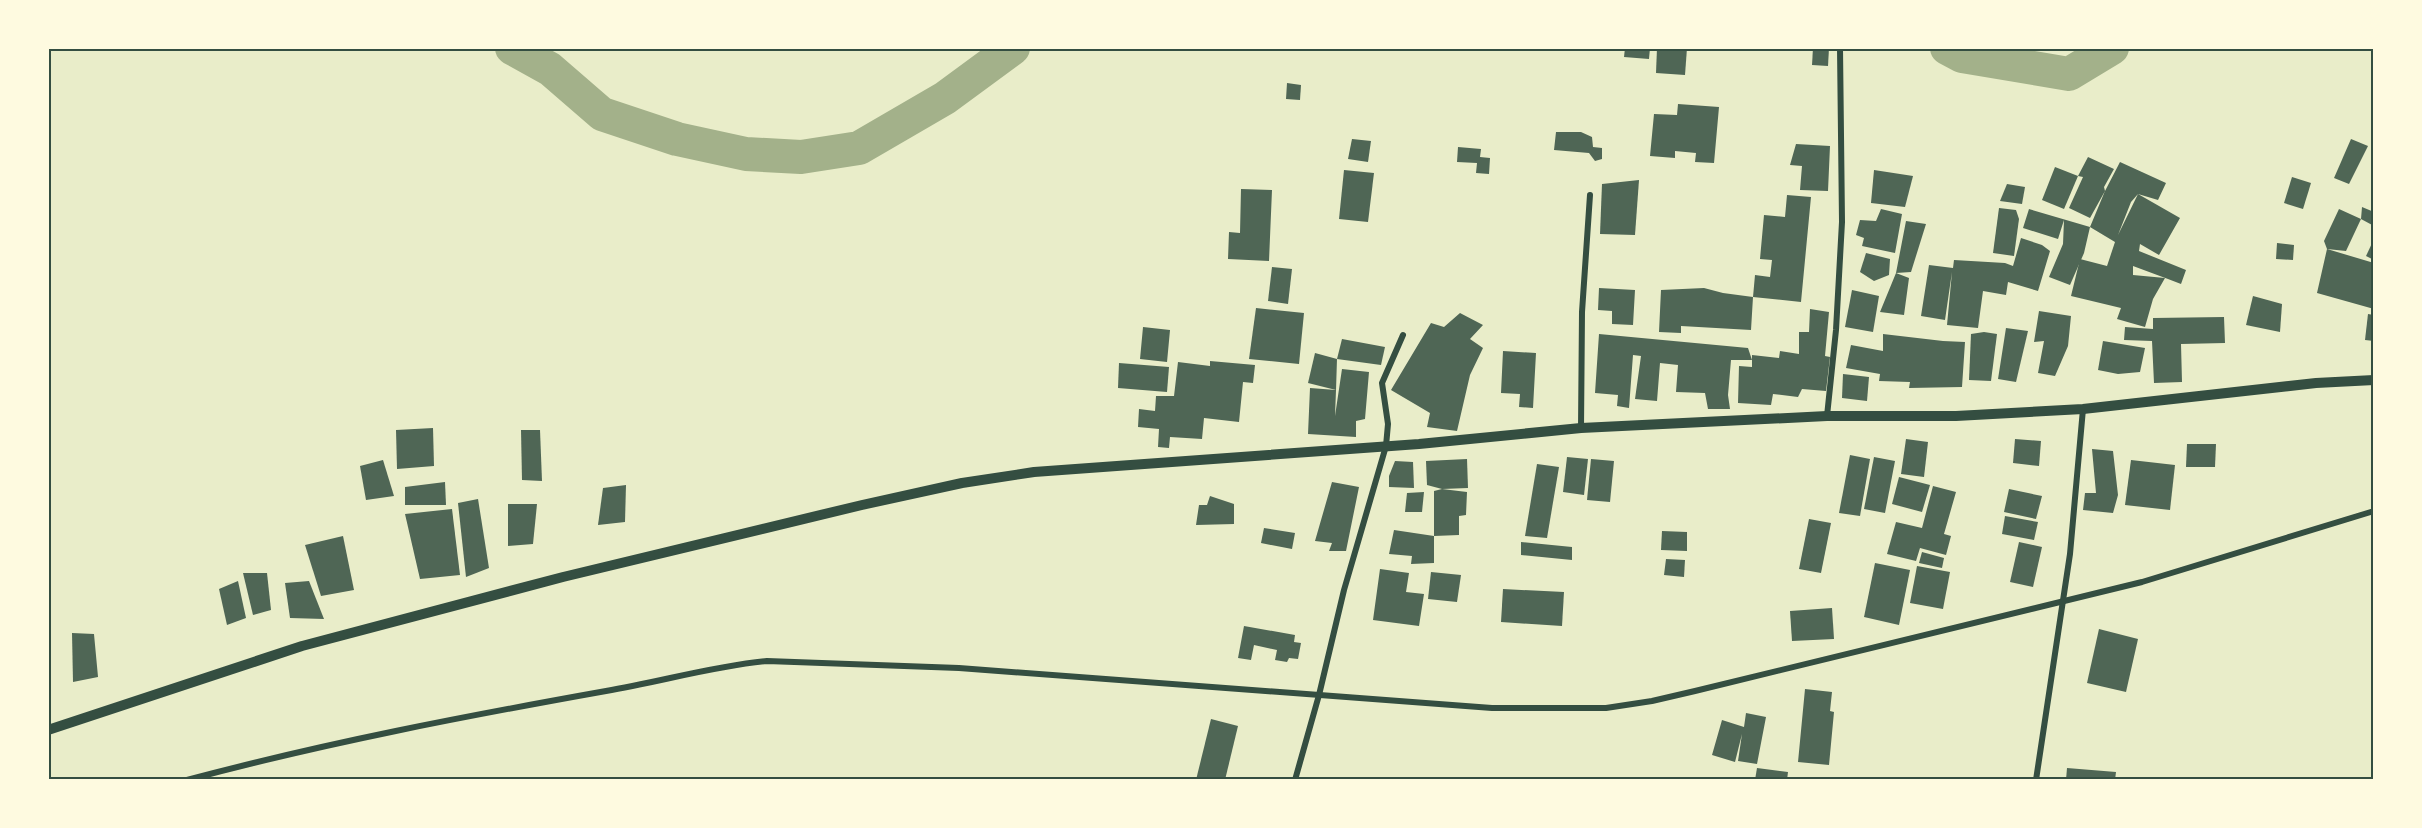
<svg xmlns="http://www.w3.org/2000/svg" width="2422" height="828" font-family="Helvetica,sans-serif">
<rect width="100%" height="100%" fill="#e9edc9"/>
<g fill="none" stroke-linecap="round" stroke-linejoin="round">
<!-- river -->
<g stroke="#a3b18a" stroke-width="34">
<path d="M512,48L550,69L602,114L677,139L746,154L801,157L859,148L945,98L1013,48"/>
<path d="M1947,48L1962,56L2069,74L2112,48"/>
</g>
</g>
<!-- building -->
<g fill="#4f6655" fill-rule="evenodd">
<path d="M1625,48H1650L1649,59L1624,57Z"/>
<path d="M1657,48H1687L1685,75L1656,73Z"/>
<path d="M1813,48H1829L1828,66L1812,65Z"/>
<path d="M1287,83L1301,85L1300,100L1286,99Z"/>
<path d="M1678,104L1719,107L1714,163L1695,162L1696,153L1675,151V158L1650,156L1654,114L1677,115Z"/>
<path d="M1556,132H1581L1592,137L1593,147L1602,148V159L1595,161L1589,153L1554,150Z"/>
<path d="M1352,139L1371,141L1368,162L1348,159Z"/>
<path d="M2351,139L2368,146L2349,184L2334,178Z"/>
<path d="M1796,144L1830,146L1828,191L1800,190L1802,166L1790,165Z"/>
<path d="M1458,147L1481,149L1480,157L1490,158L1489,174L1476,173L1477,163L1457,162Z"/>
<path d="M2088,157L2114,169L2104,187L2105,191L2120,162L2166,183L2158,200L2138,194L2180,218L2159,255L2140,244L2139,251L2186,270L2181,284L2168,279L2133,266V275L2165,278L2153,299L2145,327L2117,319L2121,308L2071,296L2080,259L2107,266L2115,242L2090,227L2105,191L2090,218L2069,208L2083,177L2078,176ZM2138,194L2118,235L2131,202Z"/>
<path d="M2055,167L2078,176L2064,209L2042,200Z"/>
<path d="M1344,170L1374,173L1368,222L1339,219Z"/>
<path d="M1874,170L1913,176L1905,207L1871,203Z"/>
<path d="M2292,177L2311,183L2303,209L2284,203Z"/>
<path d="M1639,180L1635,235L1600,234L1602,184Z"/>
<path d="M2007,184L2025,187L2022,204L2000,201Z"/>
<path d="M1241,189L1272,190L1269,261L1228,259L1229,232L1240,233Z"/>
<path d="M1787,195L1811,197L1801,302L1753,297L1755,275L1770,277L1772,260L1760,259L1764,215L1785,217Z"/>
<path d="M2362,207L2374,212V226L2361,219L2346,251L2327,249L2374,263V309L2317,293L2327,249L2324,241L2339,209L2361,219Z"/>
<path d="M1999,208L2016,210L2019,219L2014,256L1993,253Z"/>
<path d="M1881,209L1902,214L1895,253L1862,246L1864,238L1856,235L1860,220L1876,221Z"/>
<path d="M2029,209L2090,227L2084,253L2070,285L2049,277L2063,244L2064,220L2058,239L2023,228Z"/>
<path d="M1906,221L1926,224L1911,272L1896,273L1909,278L1904,315L1880,312L1896,273Z"/>
<path d="M2021,238L2042,245L2050,251L2038,291L2008,282L2006,295L1983,291L1978,328L1947,325L1952,272L1945,320L1921,316L1929,265L1953,268L1954,260L2005,263L2013,266Z"/>
<path d="M2374,239V260L2366,256Z"/>
<path d="M2277,243L2294,245L2293,260L2276,259Z"/>
<path d="M1866,253L1890,259L1889,275L1874,281L1860,272Z"/>
<path d="M1272,267L1292,269L1288,304L1268,301Z"/>
<path d="M1599,288L1635,290L1633,325L1612,324V311L1598,310Z"/>
<path d="M1704,288L1723,293L1753,297L1751,330L1681,326V333L1659,332L1661,290Z"/>
<path d="M1852,290L1879,296L1873,332L1845,327Z"/>
<path d="M2253,296L2282,304L2280,332L2246,325Z"/>
<path d="M1256,308L1304,313L1299,364L1249,359Z"/>
<path d="M1810,309L1829,312L1825,356L1830,357L1826,391L1802,389L1798,397L1773,394L1771,405L1738,403L1739,366L1752,367V355L1779,358L1780,351L1799,354V332H1809Z"/>
<path d="M2039,311L2071,316L2068,346L2055,376L2038,373L2044,341L2034,342Z"/>
<path d="M1460,313L1483,325L1470,339L1483,348L1470,375L1457,431L1427,427L1430,413L1391,390L1431,323L1444,327Z"/>
<path d="M2368,314L2374,315V341L2365,340Z"/>
<path d="M2224,317L2225,343L2181,344L2182,382L2154,383L2152,341L2124,340L2125,327L2153,329V318Z"/>
<path d="M1143,327L1170,330L1167,362L1140,359Z"/>
<path d="M2006,328L2028,331L2016,382L1998,379Z"/>
<path d="M1984,332L1997,334L1991,381L1969,380L1971,334Z"/>
<path d="M1599,334L1748,348L1752,360H1731L1728,395L1730,409H1708L1705,393L1676,392L1678,365L1660,363L1657,401L1635,399L1641,356L1633,355L1629,408L1617,406L1618,395L1595,393Z"/>
<path d="M1883,334L1943,341L1965,342L1962,387L1909,388L1910,382L1879,381L1880,374L1846,368L1851,345L1883,351Z"/>
<path d="M1342,339L1385,347L1381,365L1337,359Z"/>
<path d="M2103,341L2145,348L2140,372L2118,374L2098,370Z"/>
<path d="M1503,351L1536,353L1533,408L1519,407L1520,394L1501,393Z"/>
<path d="M1315,353L1337,359L1336,390L1308,383Z"/>
<path d="M1210,361L1255,365L1253,383L1243,382L1239,422L1204,418L1202,439L1170,437L1169,448L1158,447L1159,429L1138,427L1139,409L1155,411L1156,396H1174L1178,362L1210,366Z"/>
<path d="M1119,363L1169,367L1167,392L1118,388Z"/>
<path d="M1342,369L1369,372L1365,419L1356,421V437L1308,434L1310,388L1336,390L1335,416Z"/>
<path d="M1843,374L1869,377L1867,401L1842,398Z"/>
<path d="M433,428L434,466L397,469L396,430Z"/>
<path d="M521,430H540L542,481L522,480Z"/>
<path d="M1906,439L1928,442L1924,477L1901,474Z"/>
<path d="M2015,439L2041,441L2039,466L2013,463Z"/>
<path d="M2187,444H2216L2215,467H2186Z"/>
<path d="M2092,449L2113,451L2118,495L2113,513L2083,510L2085,493H2096Z"/>
<path d="M1850,455L1870,459L1860,516L1839,513Z"/>
<path d="M1567,457L1588,459L1584,495L1563,492Z"/>
<path d="M1874,457L1895,461L1885,513L1864,509Z"/>
<path d="M1467,459L1468,488L1442,489L1427,485L1426,461Z"/>
<path d="M1591,459L1614,461L1610,502L1587,500Z"/>
<path d="M383,460L394,496L366,500L360,466Z"/>
<path d="M2131,460L2175,465L2170,510L2125,505Z"/>
<path d="M1395,461L1413,462L1414,488L1389,487V476Z"/>
<path d="M1537,464L1559,467L1547,538L1525,536Z"/>
<path d="M1899,477L1930,485L1922,512L1892,504Z"/>
<path d="M445,482L446,505H405V487Z"/>
<path d="M1332,482L1359,487L1346,551H1329L1332,543L1315,541Z"/>
<path d="M626,485L625,522L598,525L603,488Z"/>
<path d="M1933,486L1956,492L1944,534L1951,536L1946,555L1920,548L1916,561L1887,554L1896,522L1922,528Z"/>
<path d="M1442,489L1467,492L1466,515L1459,516V535L1434,536V491Z"/>
<path d="M2009,489L2042,496L2036,519L2004,512Z"/>
<path d="M1424,492L1422,512H1405L1407,493Z"/>
<path d="M1210,496L1234,504V524L1196,525L1199,505H1207Z"/>
<path d="M478,499L489,568L466,577L458,503Z"/>
<path d="M508,504H537L533,544L508,546Z"/>
<path d="M452,509L460,575L420,579L405,514Z"/>
<path d="M2005,516L2038,522L2034,540L2002,534Z"/>
<path d="M1809,519L1831,523L1821,573L1799,569Z"/>
<path d="M1264,528L1295,533L1292,549L1261,543Z"/>
<path d="M1394,530L1434,536V563L1411,564L1412,556L1389,554Z"/>
<path d="M1662,531L1687,532V551L1661,550Z"/>
<path d="M343,536L354,590L321,596L305,545Z"/>
<path d="M1521,542L1572,547V560L1521,555Z"/>
<path d="M2019,542L2042,547L2033,587L2010,582Z"/>
<path d="M1922,552L1944,558L1942,568L1919,563Z"/>
<path d="M1666,559L1685,560L1684,577L1664,575Z"/>
<path d="M1875,563L1910,570L1899,625L1864,617Z"/>
<path d="M1917,566L1950,572L1943,609L1910,603Z"/>
<path d="M1380,569L1409,573L1406,592L1424,594L1419,626L1373,620Z"/>
<path d="M1431,572L1461,575L1457,602L1428,599Z"/>
<path d="M243,573H267L271,610L253,615Z"/>
<path d="M238,581L246,618L227,625L219,589Z"/>
<path d="M309,581L324,619L290,618L285,583Z"/>
<path d="M1503,589L1564,592L1562,626L1501,622Z"/>
<path d="M1832,608L1834,639L1792,641L1790,611Z"/>
<path d="M1244,626L1295,635L1294,642L1301,643L1298,659L1289,658L1287,662L1275,660L1277,650L1254,645L1251,660L1238,658Z"/>
<path d="M2099,629L2138,639L2126,692L2087,683Z"/>
<path d="M72,633L94,634L98,677L73,682Z"/>
<path d="M1805,689L1832,692L1830,711L1834,712L1829,765L1798,762Z"/>
<path d="M1746,713L1766,717L1757,764L1738,761L1742,734L1735,762L1712,755L1722,720L1744,727Z"/>
<path d="M1211,719L1238,726L1225,780H1196Z"/>
<path d="M1757,768L1788,772L1787,780H1755Z"/>
<path d="M2067,768L2116,772L2115,780H2066Z"/>
</g>
<g fill="none" stroke-linecap="round" stroke-linejoin="round">
<!-- minor -->
<g stroke="#344e41" stroke-width="6">
<path d="M1827,416L1836,330L1842,222L1840,48"/>
<path d="M1581,428L1582,312L1590,195"/>
<path d="M187,780C325,743 466,716 606,691C660,682 713,666 767,661L959,668L1492,708H1606L1652,701L1695,691L2142,582L2374,511"/>
<path d="M1295,780L1319,695L1344,590L1386,446L1388,424L1382,383L1403,335"/>
<path d="M2036,780L2070,554L2083,409"/>
</g>
<!-- tertiary -->
<path stroke="#344e41" stroke-width="10" d="M48,730L302,646L563,577L862,505L962,483L1034,472L1419,444L1581,428L1827,416H1956L2083,409L2316,383L2374,380"/>
</g>
<!-- border -->
<rect width="2422" height="828" fill="none" stroke="#fefae0" stroke-width="99"/>
<rect x="50" y="50" width="2322" height="728" fill="none" stroke="#344e41" stroke-width="2"/>
</svg>
